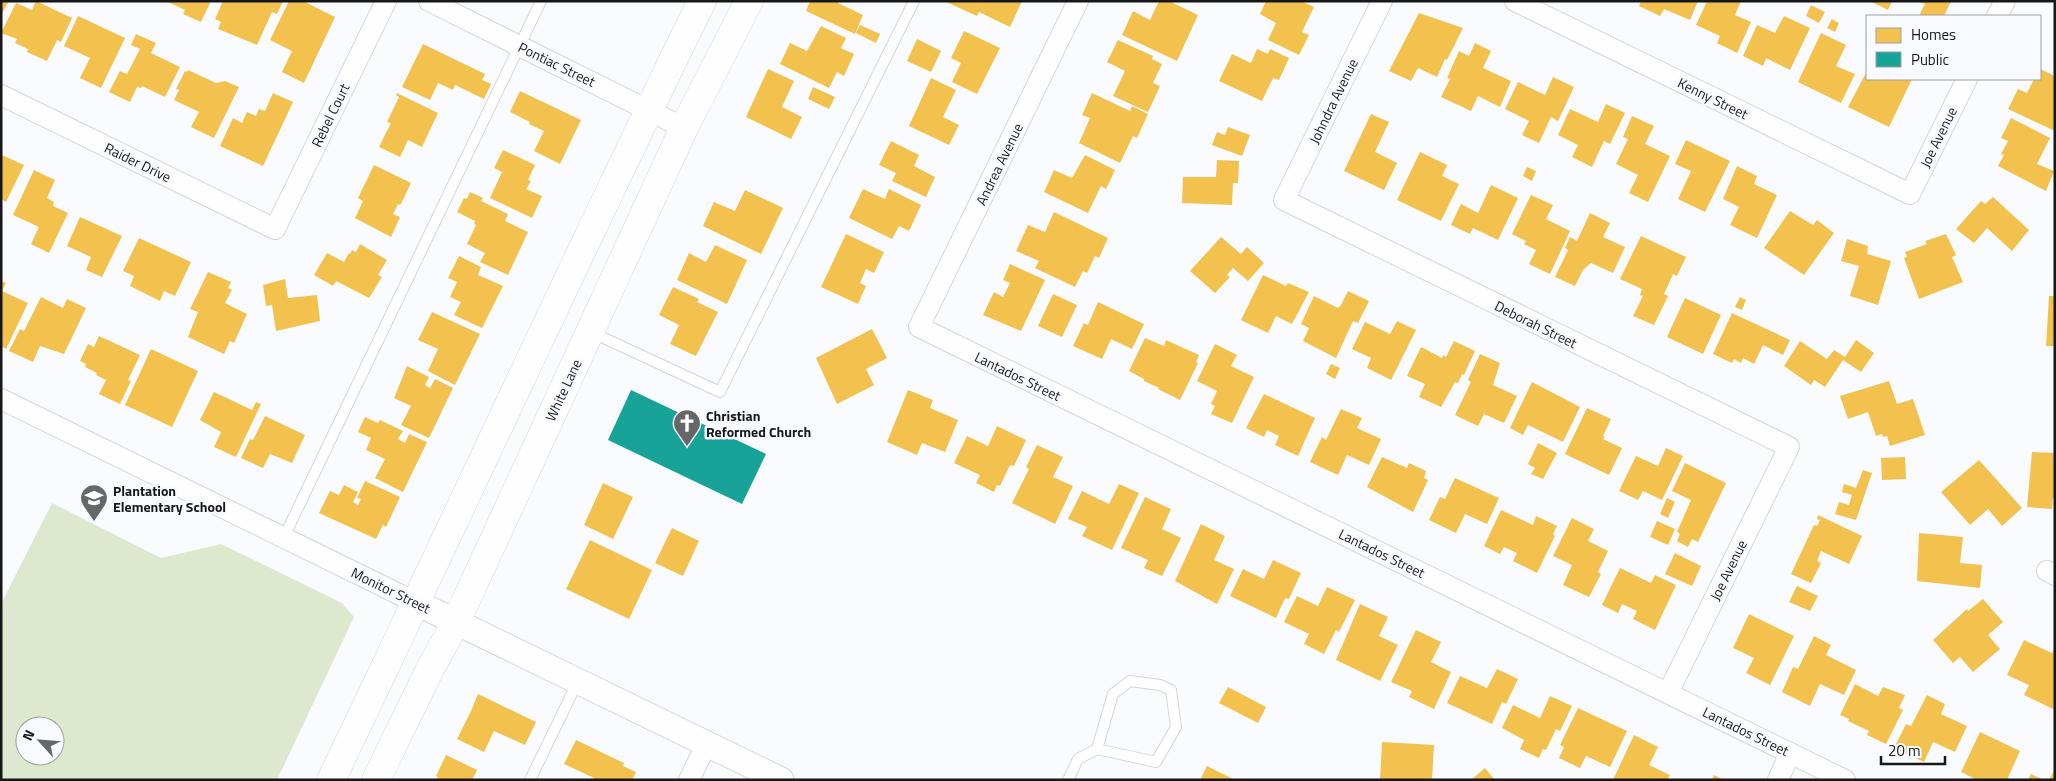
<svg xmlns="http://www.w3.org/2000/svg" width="2056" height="781" font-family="'Titillium Web',sans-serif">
<rect width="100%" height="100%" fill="#fafbfe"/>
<!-- green -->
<path fill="#dde8ce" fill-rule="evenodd" d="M52,503L161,558L221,544L342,603L354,617L277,780H1V604ZM25,726H55V756H25Z"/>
<!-- homes -->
<g fill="#f2c14e">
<path d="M1,1H9L1,15Z"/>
<path d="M36,1L72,18L61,42L57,40L47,61L27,52L28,49L15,43L17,39L1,33L16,3L32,10Z"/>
<path d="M166,1H211L201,22L183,14L185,10Z"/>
<path d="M223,1H283L277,14L272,12L257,45L218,29L221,22L215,19Z"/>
<path d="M289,1H303L335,17L304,83L282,72L292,51L270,40Z"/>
<path d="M810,1H839L838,3L863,15L855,34L806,11Z"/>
<path d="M944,1H1022L1010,27L979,12L977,16Z"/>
<path d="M1159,1H1169L1198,15L1177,61L1122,35L1133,11L1150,20Z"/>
<path d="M1266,1H1301L1314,7L1302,32L1309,35L1299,55L1268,40L1276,23L1260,14Z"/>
<path d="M1641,1H1698L1690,20L1664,9L1660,16L1639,6Z"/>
<path d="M1707,1H1741L1735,15L1751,22L1737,53L1717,43L1720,36L1696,25Z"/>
<path d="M1870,1H1892L1888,10Z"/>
<path d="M1918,1H1951L1944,16H1919L1925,4Z"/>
<path d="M1811,5L1825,12L1819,23L1806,16Z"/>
<path d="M1419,13L1463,28L1447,60L1445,59L1437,77L1418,68L1411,81L1389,71Z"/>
<path d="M78,16L125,38L101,88L80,78L90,58L64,46Z"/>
<path d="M1784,16L1810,28L1790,70L1766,58L1763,66L1743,56L1757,25L1775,33Z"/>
<path d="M1832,19L1839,23L1835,32L1827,28Z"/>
<path d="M860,25L880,34L876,43L856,33Z"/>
<path d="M821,26L846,38L841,48L854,54L844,76L837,72L829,88L780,64L790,43L807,51Z"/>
<path d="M964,31L1000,48L977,94L952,82L961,63L951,58Z"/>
<path d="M1821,33L1846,45L1836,66L1855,74L1841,103L1798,82Z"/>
<path d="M136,34L156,43L151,53L180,67L165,97L142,86L141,88L137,87L130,102L109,92L120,71L127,74L140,49L131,45Z"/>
<path d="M917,39L941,51L931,72L907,61Z"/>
<path d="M1118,40L1153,56L1152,59L1162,64L1153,83L1160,86L1148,112L1113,96L1125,71L1107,62Z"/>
<path d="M1475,43L1491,51L1483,68L1511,81L1500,107L1478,96L1471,111L1441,97L1450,79L1447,78L1459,51L1469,56Z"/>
<path d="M423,44L485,74L482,80L491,84L484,99L455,85L453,90L438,83L430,100L402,87Z"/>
<path d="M1257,49L1268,54L1270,49L1289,58L1279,80L1273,78L1262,101L1219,81L1232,54L1251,63Z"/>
<path d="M768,69L794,81L782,107L802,117L791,139L746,117Z"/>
<path d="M2040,69L2055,76V131L2008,109L2018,89L2027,93L2034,79H2040Z"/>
<path d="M188,70L216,83L225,81L239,87L214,138L191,127L199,112L174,100L179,90L176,89L185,71L187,72Z"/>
<path d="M1867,71V79H1912L1889,127L1848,107Z"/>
<path d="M1553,77L1574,87L1558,121L1551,117L1539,143L1522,135L1529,121L1505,109L1518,82L1545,95Z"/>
<path d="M931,78L956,90L943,117L959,125L949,145L909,126Z"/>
<path d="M813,87L835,97L829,109L808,99Z"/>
<path d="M520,91L581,120L560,164L534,151L544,131L529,124L530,122L510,112Z"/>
<path d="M273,93L293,102L263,166L220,146L233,118L242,123L247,112L256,116L259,109L265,111Z"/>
<path d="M397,93L438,113L422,147L408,140L400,157L379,147L391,123L387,122L399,97L396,95Z"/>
<path d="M1092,93L1130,111L1132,106L1148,114L1137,138L1133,136L1120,163L1079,143L1090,118L1082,115Z"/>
<path d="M1606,104L1625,113L1610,144L1604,141L1592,167L1572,157L1578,145L1558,135L1570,109L1598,122Z"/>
<path d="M1371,114L1389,122L1375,152L1397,163L1384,190L1344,171Z"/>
<path d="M1632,116L1654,126L1645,144L1670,156L1648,202L1629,193L1638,175L1616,164L1628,139L1623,137Z"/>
<path d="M2011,118L2050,138L2037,164L2054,171L2046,191L1998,166L2004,155L2001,154L2008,141L2001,138Z"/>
<path d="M1228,127L1250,135L1242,156L1212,145L1217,132L1225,135Z"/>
<path d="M1686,140L1730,161L1705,212L1678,199L1691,171L1675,164Z"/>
<path d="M891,141L919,155L914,166L935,177L926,197L892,181L896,173L879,165Z"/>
<path d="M503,150L535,165L528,180L531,181L526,189L542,196L532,218L490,198L502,172L494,168Z"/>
<path d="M1420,152L1447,165L1442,176L1459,184L1441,221L1397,200Z"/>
<path d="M2,155L24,165L6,202L1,199Z"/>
<path d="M1085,155L1115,170L1106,189L1101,186L1088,213L1044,192L1054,170L1072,178Z"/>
<path d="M1217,160L1239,161L1238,183H1233L1232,205L1182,203L1183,177H1216Z"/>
<path d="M374,165L411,183L402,202L400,205L398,204L393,214L400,217L391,237L355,218L363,201L358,198Z"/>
<path d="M1737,166L1757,176L1754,184L1777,195L1757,238L1730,225L1739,207L1723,199Z"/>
<path d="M1527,167L1536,171L1532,181L1523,176Z"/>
<path d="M34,170L55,180L47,198L54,202L53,206L68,213L49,253L31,244L39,227L13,215Z"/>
<path d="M1491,185L1518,198L1498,240L1473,228L1470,234L1451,225L1461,204L1478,213Z"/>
<path d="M863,189L885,199L889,189L921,205L909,231L899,226L892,239L849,218Z"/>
<path d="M745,190L783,208L761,254L703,226L714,202L735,211Z"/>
<path d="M470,192L483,198L481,201L508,214L505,221L528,232L508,275L480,262L485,253L467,244L476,225L474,224L475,221L457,212L464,198L467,199Z"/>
<path d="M1531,195L1553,205L1546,219L1570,231L1550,274L1529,264L1536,250L1524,244L1526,241L1512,234Z"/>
<path d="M1993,197L2029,230L2012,251L1987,228L1974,243L1956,229L1981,201L1985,204Z"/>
<path d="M1790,211L1813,225L1817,220L1834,233L1804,275L1764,248Z"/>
<path d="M1054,212L1108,238L1099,258L1095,256L1087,273L1083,271L1075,287L1035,268L1039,261L1016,251L1028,225L1045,232Z"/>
<path d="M1590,213L1610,223L1603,237L1625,247L1613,273L1591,263L1583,270L1575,286L1555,277L1568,250L1565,248L1570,237L1577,241Z"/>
<path d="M80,217L122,236L102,277L86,270L91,257L67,246Z"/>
<path d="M846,234L884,252L874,273L866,269L860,283L866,286L858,304L821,287Z"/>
<path d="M1946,234L1956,255L1952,257L1963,282L1919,299L1904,258L1907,257L1905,252L1927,244L1925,241Z"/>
<path d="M1641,236L1686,257L1677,276L1673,274L1664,294L1668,296L1654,325L1633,316L1643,296L1640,295L1642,289L1620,279Z"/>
<path d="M1221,237L1241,254L1247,247L1264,263L1248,281L1233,268L1227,275L1230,277L1215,293L1190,271Z"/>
<path d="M139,238L191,262L175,296L164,291L160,301L130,286L134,276L123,271Z"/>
<path d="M1847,239L1868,246L1867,254L1891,261L1878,305L1850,296L1859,266L1841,261Z"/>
<path d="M360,244L387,260L378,275L382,277L369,298L336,281L333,286L314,275L327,253L344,262L349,253L350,254L352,250L356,252Z"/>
<path d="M715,245L747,260L727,304L677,280L689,253L706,262Z"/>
<path d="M459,256L481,267L478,275L503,286L482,328L454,315L461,302L450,297L457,282L448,278Z"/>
<path d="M1010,264L1045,280L1021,331L983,315L994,292L1003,297L1010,283L1003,280Z"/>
<path d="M208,272L231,282L228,288L232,290L225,303L247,314L234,343L230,341L224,354L188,337L198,312L190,309Z"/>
<path d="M1263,275L1286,286L1288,283L1309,292L1292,324L1276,316L1268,333L1241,320Z"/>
<path d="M285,279L288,298L317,295L320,321L276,331L272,305L266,306L263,285Z"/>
<path d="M1,281L6,283L2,291L28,303L6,349L1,346Z"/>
<path d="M673,287L699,299L697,302L718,312L696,356L670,344L679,325L659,315Z"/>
<path d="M1348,291L1369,301L1358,323L1353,321L1336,358L1303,341L1309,328L1301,324L1314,296L1338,308L1339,306L1340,307Z"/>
<path d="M1053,294L1077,305L1062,337L1038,326Z"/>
<path d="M2049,296H2055V346H2046Z"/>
<path d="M41,297L63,308L67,299L86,308L64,354L40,346L33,362L9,351L20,329L24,331Z"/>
<path d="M1740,297L1746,300L1742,310L1735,307Z"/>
<path d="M1685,298L1721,315L1703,354L1667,337Z"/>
<path d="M1098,302L1144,324L1132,349L1111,339L1102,359L1073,346L1084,323L1088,325Z"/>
<path d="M432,312L480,334L455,385L428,371L438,349L418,340Z"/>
<path d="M1732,313L1790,340L1783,355L1763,345L1754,364L1743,358L1741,363L1734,359L1732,363L1713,354Z"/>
<path d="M1397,321L1416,330L1391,380L1367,368L1371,358L1352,349L1365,322L1390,334Z"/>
<path d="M872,329L887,358L866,369L874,385L837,404L816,358Z"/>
<path d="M99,336L140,355L128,380L131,381L120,404L99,394L106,380L96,375L97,373L85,367L86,364L80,361L88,344L94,347Z"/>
<path d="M1145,338L1164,346L1166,340L1199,355L1196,362L1198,363L1180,400L1158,389L1159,388L1144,381V379L1129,371Z"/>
<path d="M1856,340L1874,353L1861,372L1843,360L1825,387L1814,380L1811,385L1784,366L1800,341L1827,359L1834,350L1845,357Z"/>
<path d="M1454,341L1475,351L1464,375L1462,374L1458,383L1455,382L1441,407L1419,397L1425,384L1407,376L1421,347L1442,358L1443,355L1446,357Z"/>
<path d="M1215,344L1237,355L1231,366L1254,377L1232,423L1211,414L1215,406L1211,404L1217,391L1197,381Z"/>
<path d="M151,349L198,371L172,427L125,405Z"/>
<path d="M1480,354L1500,363L1493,385L1517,396L1504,423L1484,414L1478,426L1455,415L1471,382L1468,380Z"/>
<path d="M1331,364L1340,368L1335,379L1326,374Z"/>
<path d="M407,366L429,377L425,385L430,388L435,379L453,388L429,438L401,425L411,406L394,398Z"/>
<path d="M1889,381L1897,404L1913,399L1925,435L1890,446L1887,436L1883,437L1882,434L1876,436L1868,412L1848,419L1840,396Z"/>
<path d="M1532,382L1580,407L1563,442L1528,425L1523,435L1510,428Z"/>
<path d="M908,390L933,400L930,408L958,420L945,452L922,443L917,455L887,442Z"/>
<path d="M214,392L252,410L256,402L261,404L236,457L214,447L221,432L200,420Z"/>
<path d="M1264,394L1315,418L1298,456L1275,445L1279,436L1267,430L1264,437L1246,428Z"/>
<path d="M1587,408L1611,419L1603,436L1605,437L1603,439L1622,448L1609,475L1565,454Z"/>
<path d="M1341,409L1362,418L1357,428L1381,439L1369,465L1347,455L1338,475L1310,462L1322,437L1326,440Z"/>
<path d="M265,416L305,435L292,463L270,454L263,468L241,458L250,439L253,440Z"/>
<path d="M365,417L378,423L380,420L403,431L398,439L405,443L409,434L427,442L403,492L375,478L385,459L366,450L371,438L358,432Z"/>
<path d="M997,426L1026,440L1014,466L1010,465L1000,486L997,485L994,492L976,483L980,475L954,463L967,436L988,446Z"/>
<path d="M1538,443L1557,453L1543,479L1531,474L1535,468L1528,464Z"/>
<path d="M1037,445L1063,457L1053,477L1073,486L1055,524L1012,503L1029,469L1026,467Z"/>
<path d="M1666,448L1683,456L1662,500L1643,491L1638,500L1619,491L1636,456L1658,466Z"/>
<path d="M2032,452L2055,453V498H2053L2052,509L2027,507Z"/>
<path d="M1382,457L1407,468L1409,463L1426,471L1424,478L1428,480L1413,512L1367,487Z"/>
<path d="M1905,457L1906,479L1882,480L1881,458Z"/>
<path d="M1979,460L2022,508L2002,526L1988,509L1970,525L1941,492Z"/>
<path d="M1685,463L1726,483L1698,542L1692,539L1688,547L1677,541L1680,534L1677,532L1691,500L1672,491Z"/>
<path d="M1863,470L1872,473L1856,520L1835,514L1839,502L1849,505L1852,495L1842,492L1844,484L1856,488Z"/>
<path d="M1455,478L1499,498L1487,524L1465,514L1456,533L1429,520L1440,497L1445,499Z"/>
<path d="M365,481L400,497L386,527L383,525L376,539L319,513L330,491L339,495L344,485L358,492L353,502L358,505L361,499L357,498Z"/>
<path d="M603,483L633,497L613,539L584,525Z"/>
<path d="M1119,484L1139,493L1112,550L1082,536L1087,527L1068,519L1082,491L1109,504Z"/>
<path d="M1145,497L1171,509L1162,529L1181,538L1162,576L1144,568L1148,560L1121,548Z"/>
<path d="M1667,498L1675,502L1668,518L1660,514Z"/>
<path d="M1501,510L1533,525L1536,516L1557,526L1553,534L1555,536L1537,573L1513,561L1517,553L1504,547L1500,554L1484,546Z"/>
<path d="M1818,515L1862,536L1849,564L1821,551L1817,561L1821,563L1811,583L1791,574L1814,525L1817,526L1820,520L1817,519Z"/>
<path d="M1572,518L1594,529L1588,541L1608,551L1598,572L1601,574L1589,597L1563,585L1572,565L1553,556Z"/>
<path d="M1657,521L1675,529L1668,545L1650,537Z"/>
<path d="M1201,524L1225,536L1214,560L1234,569L1217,604L1175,581Z"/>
<path d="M672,528L699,541L683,576L655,563Z"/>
<path d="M1919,533L1963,537L1960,563L1982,565L1980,588L1917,581Z"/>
<path d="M590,540L652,570L629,619L566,589Z"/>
<path d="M1675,553L1701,566L1692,586L1665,574Z"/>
<path d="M1273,560L1301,573L1289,599L1285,598L1276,618L1230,596L1243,569L1264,579Z"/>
<path d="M1620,568L1651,583L1655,575L1676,585L1655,630L1633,619L1637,611L1622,604L1618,613L1602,605Z"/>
<path d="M1797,586L1818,596L1810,611L1789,602Z"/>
<path d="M1327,587L1355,600L1339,632L1336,630L1324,654L1304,644L1309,634L1284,622L1297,596L1318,606Z"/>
<path d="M1983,599L2003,622L1988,635L2000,649L1973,672L1960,657L1953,663L1933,640L1967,609L1968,611Z"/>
<path d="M1360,604L1388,617L1379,636L1398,645L1380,681L1336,660Z"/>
<path d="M1749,614L1794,636L1770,685L1746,673L1754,658L1733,648Z"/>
<path d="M1416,630L1441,642L1431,662L1451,672L1434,709L1409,697L1412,691L1391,682Z"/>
<path d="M1814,636L1831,645L1826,655L1856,670L1844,695L1820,684L1810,706L1782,692L1793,667L1798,669Z"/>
<path d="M2024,640L2052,653L2055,648V710L2024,695L2029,685L2007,675Z"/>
<path d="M1497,669L1518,679L1506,704L1502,702L1492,724L1447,703L1460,676L1487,688Z"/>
<path d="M1855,684L1878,696L1883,687L1905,695L1899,708L1903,710L1886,744L1867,735L1869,731L1848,721L1849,719L1840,715Z"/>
<path d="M1228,687L1266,707L1258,723L1219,703Z"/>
<path d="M478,694L536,722L525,745L494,731L484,752L457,739L471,711Z"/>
<path d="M1927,695L1945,704L1941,714L1967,726L1955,752L1933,742L1924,762L1894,748L1906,724L1911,726Z"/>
<path d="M1550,696L1572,706L1560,731L1556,729L1546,750L1543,749L1539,758L1520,749L1524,740L1502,728L1513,705L1540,718Z"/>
<path d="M1578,708L1627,731L1610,767L1586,756L1580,768L1559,758L1564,747L1560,745Z"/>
<path d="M1980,732L2020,751L2007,780H1977L1961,772Z"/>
<path d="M1634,735L1658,747L1649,765L1670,775L1667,780H1613Z"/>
<path d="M576,740L624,763L623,766L636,772L632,780H593L594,778L564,764Z"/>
<path d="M1382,742L1434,745L1432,780H1380Z"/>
<path d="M446,755L477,770L472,780H437L438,777L436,776Z"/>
<path d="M1207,766L1235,780H1200Z"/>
<path d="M1485,768L1495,780H1471Z"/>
<path d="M2055,769V780H2049Z"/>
<path d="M2031,774L2044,780H2028Z"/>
<path d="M1714,775L1724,780H1712Z"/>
</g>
<!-- public -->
<path fill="#17a398" d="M631,390L766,454L742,504L608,440Z"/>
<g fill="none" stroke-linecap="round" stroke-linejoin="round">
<!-- service casing -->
<g stroke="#d4d5d8" stroke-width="12">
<g id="service">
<path d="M591,332L720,392L914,1"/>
<path d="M284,537L541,1"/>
<path d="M530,780L578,681"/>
<path d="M1068,780L1078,759L1097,749L1156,762L1176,727L1171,690L1160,685L1130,681L1113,694L1097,749"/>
</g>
</g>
<!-- minor casing -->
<g stroke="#d4d5d8" stroke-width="22">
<g id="minor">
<path d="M429,1L684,128"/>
<path d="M1078,1L919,327L1845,780"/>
<path d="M1382,1L1284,200L1789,447L1668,693"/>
<path d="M1515,1L1910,194L1967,79"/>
<path d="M1997,16L2005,1"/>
<path d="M1,95L275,229L386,1"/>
<path d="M1,399L417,603"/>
<path d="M2047,571L2055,575"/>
<path d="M689,780L707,743"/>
<path d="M1778,780L1790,753"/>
</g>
</g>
<!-- tertiary casing -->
<g stroke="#d4d5d8" stroke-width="27">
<path id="tertiary" d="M417,603L781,780"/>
</g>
<!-- secondary casing -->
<g stroke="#d4d5d8" stroke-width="29">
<g id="secondary">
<path d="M331,780C456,521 575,259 702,1"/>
<path d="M376,780L430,669L456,622L684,128L749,1"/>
</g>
</g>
<!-- service -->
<use href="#service" stroke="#fefeff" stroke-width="10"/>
<!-- minor -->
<use href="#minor" stroke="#fefeff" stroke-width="20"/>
<!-- tertiary -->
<use href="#tertiary" stroke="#fefeff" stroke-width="25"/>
<!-- secondary -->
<use href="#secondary" stroke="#fefeff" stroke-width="28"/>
</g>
<!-- icons -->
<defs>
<g id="church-pin" transform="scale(1.4375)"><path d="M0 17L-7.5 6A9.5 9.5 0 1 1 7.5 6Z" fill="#666769" stroke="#f9faff"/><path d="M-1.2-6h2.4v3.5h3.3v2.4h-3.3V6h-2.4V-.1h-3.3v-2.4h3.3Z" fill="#fff"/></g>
<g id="school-pin" transform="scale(1.4375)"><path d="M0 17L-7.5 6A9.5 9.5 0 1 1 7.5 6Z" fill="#666769" stroke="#f9faff"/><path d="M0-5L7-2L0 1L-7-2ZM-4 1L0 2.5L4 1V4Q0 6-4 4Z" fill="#fff"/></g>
</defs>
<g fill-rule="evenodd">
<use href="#church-pin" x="687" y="423"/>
<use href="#school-pin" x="94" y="498"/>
</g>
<g text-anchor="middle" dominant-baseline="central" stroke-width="5" stroke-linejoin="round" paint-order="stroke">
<!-- street labels -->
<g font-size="14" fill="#161719" stroke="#f9faff">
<text transform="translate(557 64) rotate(26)">Pontiac Street</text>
<text transform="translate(1713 98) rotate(26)">Kenny Street</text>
<text transform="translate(1333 101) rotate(-64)">Johndra Avenue</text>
<text transform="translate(330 115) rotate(-64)">Rebel Court</text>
<text transform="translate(1938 137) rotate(-64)">Joe Avenue</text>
<text transform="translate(138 162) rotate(26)">Raider Drive</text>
<text transform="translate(999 164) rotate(-64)">Andrea Avenue</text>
<text transform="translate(1536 324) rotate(26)">Deborah Street</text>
<text transform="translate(1018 376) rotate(26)">Lantados Street</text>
<text transform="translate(563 390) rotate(-65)">White Lane</text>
<text transform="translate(1382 553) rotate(26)">Lantados Street</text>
<text transform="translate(1728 570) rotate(-64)">Joe Avenue</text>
<text transform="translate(391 590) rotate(26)">Monitor Street</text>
<text transform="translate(1746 731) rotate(26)">Lantados Street</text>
</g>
<!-- poi labels -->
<g font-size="14" font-weight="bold" fill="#161719" stroke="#f9faff" text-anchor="start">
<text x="706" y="415">Christian<tspan x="706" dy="16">Reformed Church</tspan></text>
<text x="113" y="490">Plantation<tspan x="113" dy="16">Elementary School</tspan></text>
</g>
</g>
<!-- border -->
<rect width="2056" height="781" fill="none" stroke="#161719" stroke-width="5"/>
<!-- legend -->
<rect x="1866" y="15" width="175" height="65" fill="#f9faff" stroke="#9e9fa3"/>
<rect x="1876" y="28" width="25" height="15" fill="#f2c14e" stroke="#9e9fa3"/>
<text x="1911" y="40" font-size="15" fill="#161719">Homes</text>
<rect x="1876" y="52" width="25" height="15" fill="#17a398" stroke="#9e9fa3"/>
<text x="1911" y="65" font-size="15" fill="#161719">Public</text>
<!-- north arrow -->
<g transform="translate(40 741) rotate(296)"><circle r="24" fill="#f9faff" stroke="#9e9fa3"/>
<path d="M0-4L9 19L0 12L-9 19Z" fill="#666769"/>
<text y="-8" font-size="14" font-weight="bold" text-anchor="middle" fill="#161719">N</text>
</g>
<!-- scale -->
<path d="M1881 756v8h64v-8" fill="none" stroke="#161719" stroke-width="2.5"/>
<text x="1888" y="756" font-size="15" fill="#161719" stroke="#f9faff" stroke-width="4" paint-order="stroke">20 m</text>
</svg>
